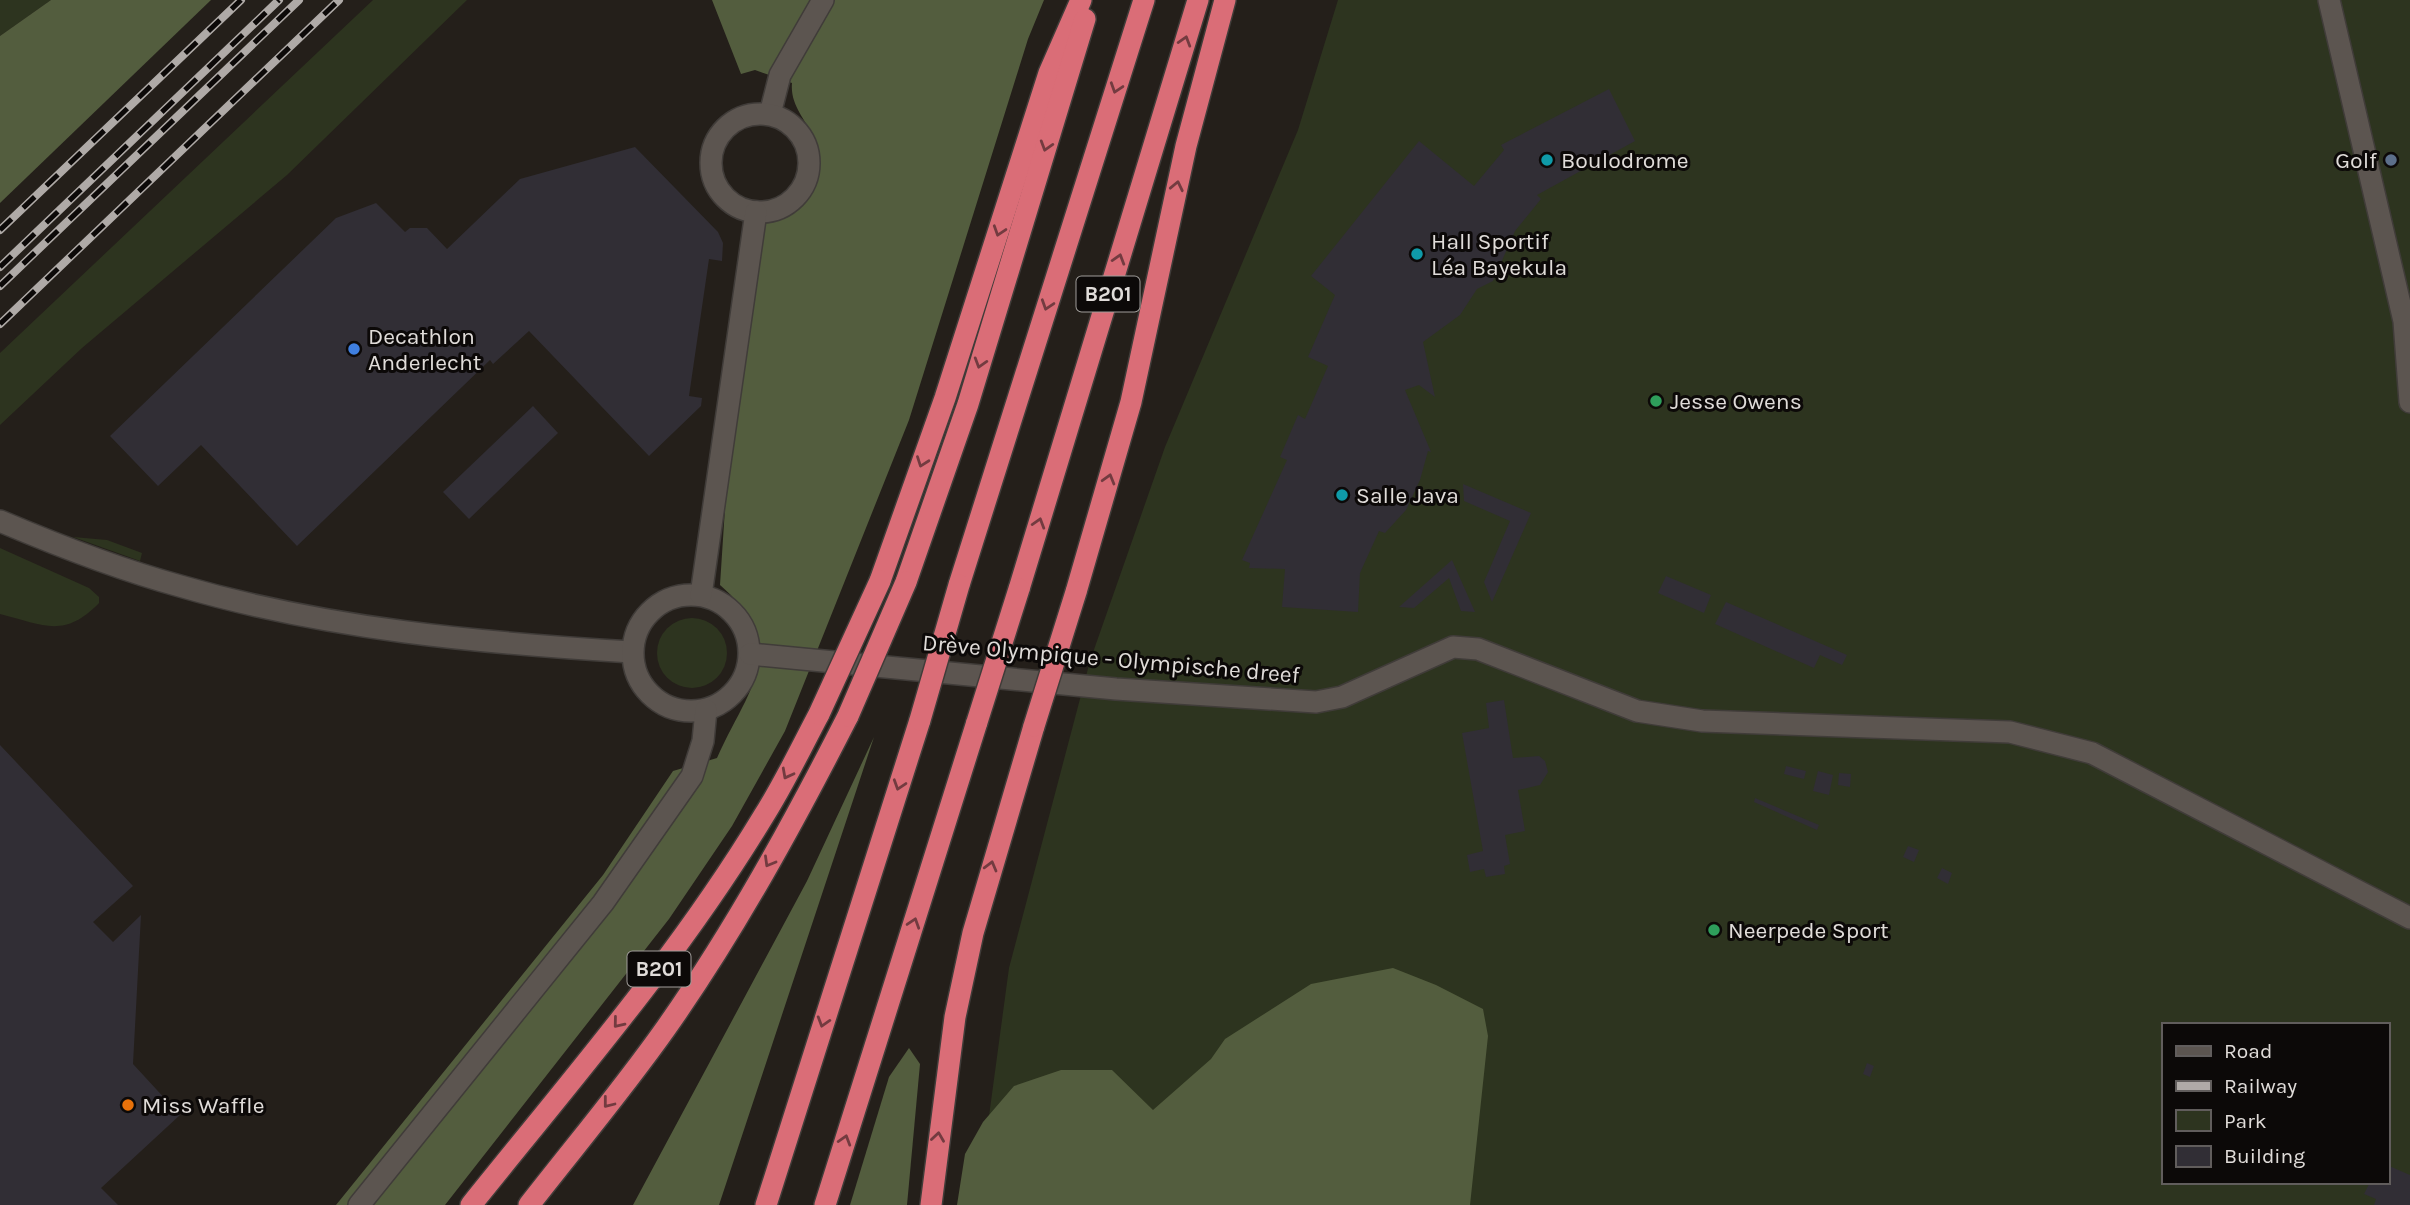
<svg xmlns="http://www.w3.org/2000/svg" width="2410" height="1205" font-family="Karla,sans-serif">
<rect width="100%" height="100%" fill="#241f1a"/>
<!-- green -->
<g fill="#2d341f" fill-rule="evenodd">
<path d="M0,0H51L0,36Z"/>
<path d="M373,0H467L287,175L82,348L0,425V353Z"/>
<path d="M1338,0H2410V1205H977L1009,968L1090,661L1165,447L1298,130ZM2163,1025H2387V1182H2163Z"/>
<path d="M73,537L107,540L142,553L140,561Z"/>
<path d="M0,548L89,588L99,597V603C64,639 44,625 0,614Z"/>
<circle cx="692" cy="653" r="35"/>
</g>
<!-- forest -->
<g fill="#535d3e">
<path d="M51,0H211L0,203V36Z"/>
<path d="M712,0H1044L1028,39L909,420L785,731L732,826L669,919L445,1205H336L603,875L673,771L717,758C748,688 793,649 720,585L725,508L763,223C798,207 833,181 813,137C805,118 790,105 792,83L755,70L741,74Z"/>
<path d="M874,737L719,1205H633L807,881Z"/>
<path d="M1393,968L1436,985L1483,1009L1488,1036L1470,1205H957L965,1154L983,1122L1014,1086L1061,1070H1112L1153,1110L1211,1059L1225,1039L1311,984Z"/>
<path d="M909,1048L920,1064L907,1205H850L889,1077Z"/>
</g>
<!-- building -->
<g fill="#312e35">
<path d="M1609,89L1635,141L1537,195L1541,199L1515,231L1493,281L1477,289L1460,315L1423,342L1435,397L1419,385L1405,390L1431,452L1428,451L1420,480L1406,510L1385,533L1379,531L1360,573L1358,612L1282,607L1285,569L1249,568L1250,563L1242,560L1287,460L1280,457L1298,415L1305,419L1328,366L1308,357L1335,295L1311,276L1419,141L1474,186L1504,150L1501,145Z"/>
<path d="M635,147L718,232L723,243L722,261L709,259L689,396L702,398L701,406L649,456L529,331L493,364L490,360L297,546L201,445L158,486L110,436L336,218L376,203L405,232L410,228H427L447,249L520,179Z"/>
<path d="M533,406L558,433L469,519L443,492Z"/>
<path d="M1463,484L1531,513L1492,602L1484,582L1510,521L1464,501Z"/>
<path d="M1452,560L1475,612L1461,611L1449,578L1414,608L1399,607Z"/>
<path d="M1666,576L1711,595L1704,613L1658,593Z"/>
<path d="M1726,602L1765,619L1847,655L1842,665L1820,655L1814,668L1715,624Z"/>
<path d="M1504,700L1513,758L1539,756L1545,761L1548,772L1540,785L1518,790L1525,831L1505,835L1510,864L1504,866L1505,874L1486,877L1484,869L1470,872L1467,855L1483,851L1462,733L1489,728L1486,703Z"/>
<path d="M0,745L133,886L93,922L113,942L141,915L133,1064L180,1115L101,1188L118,1205H0Z"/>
<path d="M1786,766L1806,771L1804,779L1784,774Z"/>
<path d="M1818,771L1833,775L1829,795L1813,791Z"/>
<path d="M1839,773L1851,774L1850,787L1838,785Z"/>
<path d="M1755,798L1819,825L1817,830L1754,802Z"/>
<path d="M1908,846L1919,850L1914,862L1903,857Z"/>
<path d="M1942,868L1952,873L1948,884L1937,878Z"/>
<path d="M1867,1063L1874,1066L1870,1077L1863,1074Z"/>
<path d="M2387,1165L2410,1175V1205H2374L2376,1199L2364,1194L2370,1182H2387Z"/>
</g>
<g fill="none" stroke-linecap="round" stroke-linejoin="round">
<!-- street casing -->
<g stroke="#403c39" stroke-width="24">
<g id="street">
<path d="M2329,0L2404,321L2410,402"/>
<path d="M770,114L780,75L823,0"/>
<circle cx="760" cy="163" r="49"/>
<path d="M0,521C59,546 118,569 180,586C327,629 480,643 632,652"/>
<circle cx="691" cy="653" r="58"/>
<path d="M701,595L756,212"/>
<path d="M750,654L1116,689L1316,702L1342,697L1453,647L1478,649L1637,711L1702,721L2010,732L2092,753L2410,918"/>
<path d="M359,1205L603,903L692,776L703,741L706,710"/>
</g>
</g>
<!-- highway casing -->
<g stroke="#403c39" stroke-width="24">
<g id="highway">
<path d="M880,581L945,398L1049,73L1081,0"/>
<path d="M906,582L968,404L1085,19"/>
<path d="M959,585L1144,0"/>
<path d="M1019,589L1198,0"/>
<path d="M1076,592L1131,402L1186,146L1225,0"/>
<path d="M471,1205C572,1079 679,956 763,817C784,784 801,748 819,714"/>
<path d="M529,1205C575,1146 623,1089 666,1028C735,930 794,822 848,716"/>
<path d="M766,1205L920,720"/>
<path d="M825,1205L977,722"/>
<path d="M931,1205L955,1017L973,933L1034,726"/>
</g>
</g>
<!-- street -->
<use href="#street" stroke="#5c5550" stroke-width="21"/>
<!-- highway -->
<use href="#highway" stroke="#da6d77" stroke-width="21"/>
<!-- rail casing -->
<g stroke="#afaaa7" stroke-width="8">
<g id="rail">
<path d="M0,230L241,0"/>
<path d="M0,267L279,0"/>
<path d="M0,286L299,0"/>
<path d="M0,324L339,0"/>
</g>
</g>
<!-- rail -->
<use href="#rail" stroke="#0c0908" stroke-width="5" stroke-dasharray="16" stroke-linecap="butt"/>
<!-- highway-bridge casing -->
<g stroke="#403c39" stroke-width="24" stroke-linecap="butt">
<g id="highway-bridge">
<path d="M819,714L880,581"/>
<path d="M848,716L906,582"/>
<path d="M920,720L959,585"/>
<path d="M977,722L1019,589"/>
<path d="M1034,726L1076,592"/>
</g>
</g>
<!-- highway-bridge -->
<use href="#highway-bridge" stroke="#da6d77" stroke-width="21"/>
</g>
<!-- one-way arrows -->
<defs><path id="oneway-chevron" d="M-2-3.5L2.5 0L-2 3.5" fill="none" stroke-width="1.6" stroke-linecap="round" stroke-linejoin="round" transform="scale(1.75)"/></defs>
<g stroke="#733b40">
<use href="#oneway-chevron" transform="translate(1185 41) rotate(-73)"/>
<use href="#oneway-chevron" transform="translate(1116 88) rotate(108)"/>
<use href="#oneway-chevron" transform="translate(1046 146) rotate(107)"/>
<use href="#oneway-chevron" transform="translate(1177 186) rotate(-78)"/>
<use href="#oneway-chevron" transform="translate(999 231) rotate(108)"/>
<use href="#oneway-chevron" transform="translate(1119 259) rotate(-73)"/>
<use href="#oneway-chevron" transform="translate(1047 305) rotate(108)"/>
<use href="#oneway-chevron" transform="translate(980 363) rotate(107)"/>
<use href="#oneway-chevron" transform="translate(922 462) rotate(110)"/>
<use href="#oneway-chevron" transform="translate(1109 479) rotate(-74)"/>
<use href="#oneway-chevron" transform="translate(1039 523) rotate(-73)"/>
<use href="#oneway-chevron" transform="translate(787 774) rotate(118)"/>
<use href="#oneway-chevron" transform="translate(899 785) rotate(108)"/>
<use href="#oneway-chevron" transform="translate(769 862) rotate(120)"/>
<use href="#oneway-chevron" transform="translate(991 866) rotate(-75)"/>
<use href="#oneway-chevron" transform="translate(914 923) rotate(-72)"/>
<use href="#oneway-chevron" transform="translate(823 1022) rotate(107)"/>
<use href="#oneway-chevron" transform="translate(618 1023) rotate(129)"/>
<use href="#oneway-chevron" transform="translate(608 1103) rotate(128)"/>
<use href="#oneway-chevron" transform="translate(938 1137) rotate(-82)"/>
<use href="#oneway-chevron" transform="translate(845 1140) rotate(-73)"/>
</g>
<!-- markers -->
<g fill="#0f9aa8" stroke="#0c0908" stroke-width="2.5">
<circle cx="1547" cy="160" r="7"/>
<circle cx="1417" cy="254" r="7"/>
<circle cx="1342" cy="495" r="7"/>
</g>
<circle fill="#5c6f8a" stroke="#0c0908" stroke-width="2.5" cx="2391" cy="160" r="7"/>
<circle fill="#3f7fe0" stroke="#0c0908" stroke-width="2.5" cx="354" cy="349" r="7"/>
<g fill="#2e9e5b" stroke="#0c0908" stroke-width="2.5">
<circle cx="1656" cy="401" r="7"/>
<circle cx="1714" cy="930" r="7"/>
</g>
<circle fill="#e8710a" stroke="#0c0908" stroke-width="2.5" cx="128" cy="1105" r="7"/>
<g text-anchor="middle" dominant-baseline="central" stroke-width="6" stroke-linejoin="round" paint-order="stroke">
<!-- shield labels -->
<g fill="#0c0908" stroke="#a09d9a" stroke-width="2">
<rect x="1076.5" y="276.5" width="63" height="35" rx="5"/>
<rect x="627.5" y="951.5" width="63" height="35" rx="5"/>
</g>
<g font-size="21" font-weight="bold" fill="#e0dcd9">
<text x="1108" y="294">B201</text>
<text x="659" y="969">B201</text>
</g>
<!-- poi labels -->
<g font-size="23" fill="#e0dcd9" stroke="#0c0908" text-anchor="start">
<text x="1561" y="160">Boulodrome</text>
<text x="2377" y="160" text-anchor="end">Golf</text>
<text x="1431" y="241">Hall Sportif<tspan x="1431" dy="26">Léa Bayekula</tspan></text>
<text x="368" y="336">Decathlon<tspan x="368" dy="26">Anderlecht</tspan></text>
<text x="1670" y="401">Jesse Owens</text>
<text x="1356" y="495">Salle Java</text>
<text x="1728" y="930">Neerpede Sport</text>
<text x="142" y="1105">Miss Waffle</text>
</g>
<!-- street labels -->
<g font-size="23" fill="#e0dcd9" stroke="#0c0908">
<text transform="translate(1111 659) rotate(5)">Drève Olympique - Olympische dreef</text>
</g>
</g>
<!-- legend -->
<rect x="2162" y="1023" width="228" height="161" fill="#0c0908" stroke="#615d5c" stroke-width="2"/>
<rect x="2176" y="1046" width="35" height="10" fill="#5c5550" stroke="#615d5c" stroke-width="2"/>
<text x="2224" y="1058" font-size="21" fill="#e0dcd9">Road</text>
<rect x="2176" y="1081" width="35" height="10" fill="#afaaa7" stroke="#615d5c" stroke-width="2"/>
<text x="2224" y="1093" font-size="21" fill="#e0dcd9">Railway</text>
<rect x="2176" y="1110" width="35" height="21" fill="#2d341f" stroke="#615d5c" stroke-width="2"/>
<text x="2224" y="1128" font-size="21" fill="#e0dcd9">Park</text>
<rect x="2176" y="1146" width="35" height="21" fill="#312e35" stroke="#615d5c" stroke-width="2"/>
<text x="2224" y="1163" font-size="21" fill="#e0dcd9">Building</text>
</svg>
